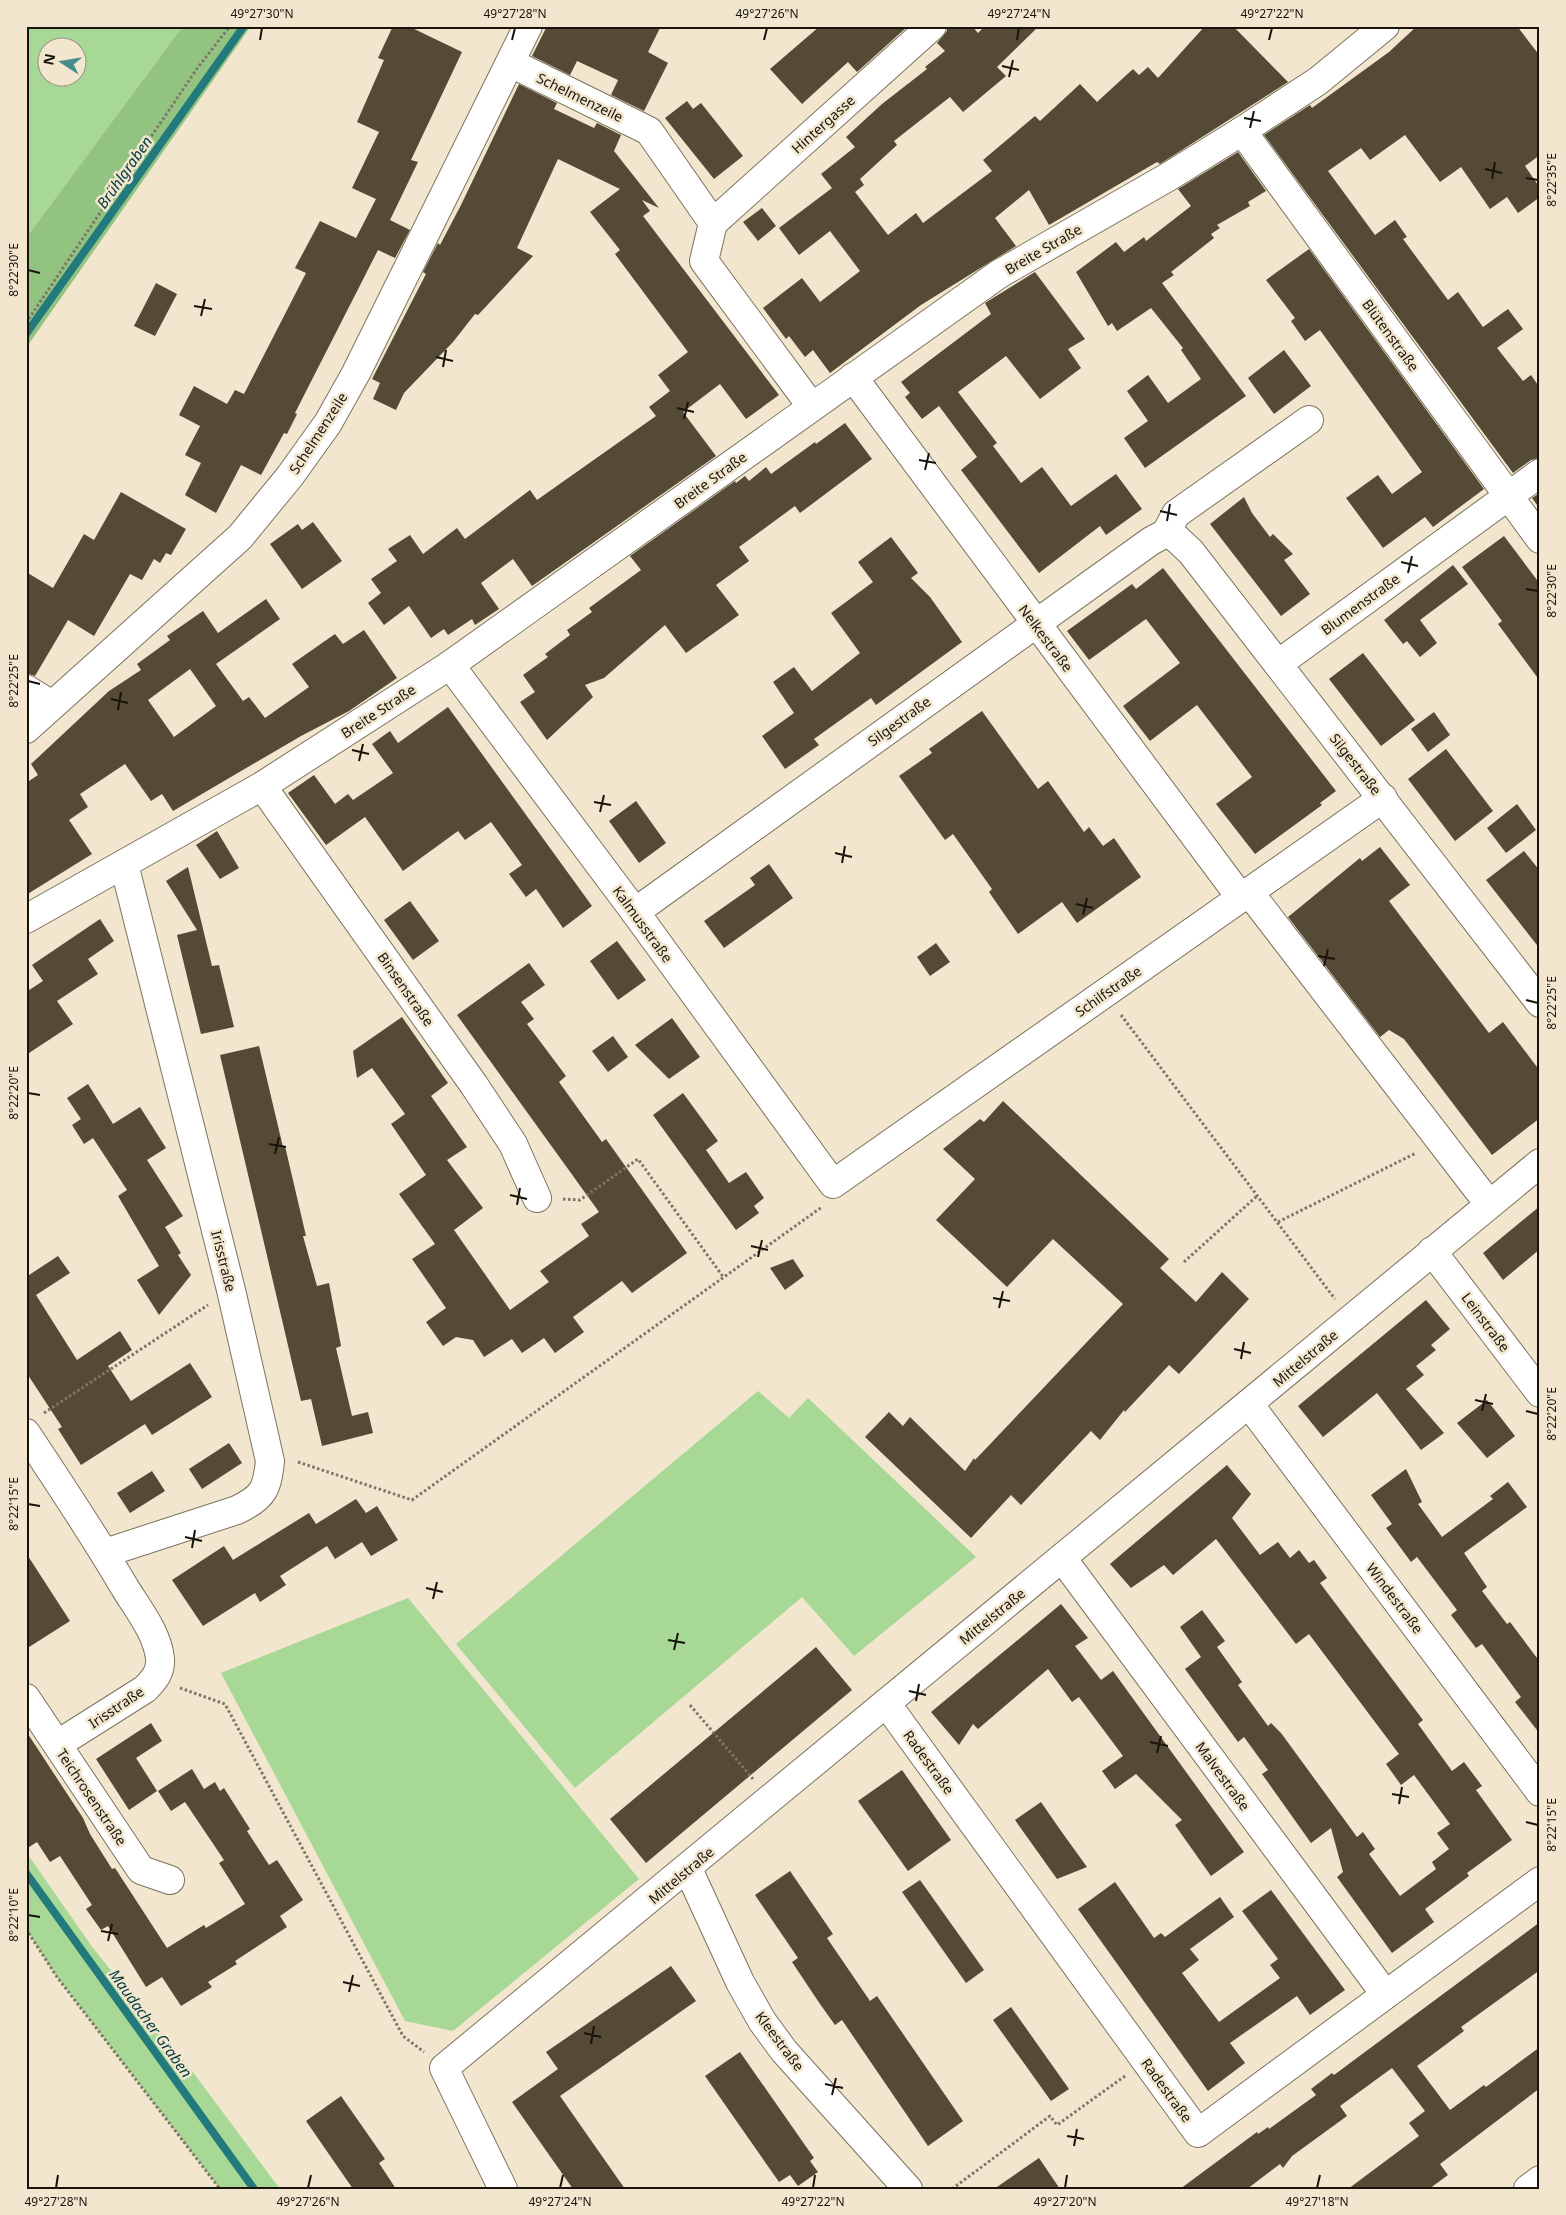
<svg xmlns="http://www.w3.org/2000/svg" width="1566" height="2215" font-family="'Noto Sans',sans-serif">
<rect width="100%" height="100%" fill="#f2e6cf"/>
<!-- green -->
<g fill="#a7d896" fill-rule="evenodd">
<path d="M26,26H183L26,238ZM48,48H78V78H48Z"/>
<path d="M758,1391L789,1418L808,1398L976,1557L854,1656L802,1597L575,1788L456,1644Z"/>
<path d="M408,1598L639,1879L453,2031L405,2021L221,1673Z"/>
<path d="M26,1852L93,1948L195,2075L280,2189H220L57,1977L26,1929Z"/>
</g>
<!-- forest -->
<path fill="#93c381" d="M183,26H251L26,348V238Z"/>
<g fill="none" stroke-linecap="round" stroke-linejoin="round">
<!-- stream -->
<g stroke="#237a7c" stroke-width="8">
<path d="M26,334L244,26"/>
<path d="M26,1873L254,2189"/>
</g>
</g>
<!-- building -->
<g fill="#544a36" fill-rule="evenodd">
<path d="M393,26H408L462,52L411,160L418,162L390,220L410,230L395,258L378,250L295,413L297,414L287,434L284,433L261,475L241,465L216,513L185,495L201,463L185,455L200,426L179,415L194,386L227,404L235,390L244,394L306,273L295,268L320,221L356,238L376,199L352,188L379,132L357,122L384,60L378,58Z"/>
<path d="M547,26H661L648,52L668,63L644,111L611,95L618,80L577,61L570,75L532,56Z"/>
<path d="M820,26H908L857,72L848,62L802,104L770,69Z"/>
<path d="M947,26H972L978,33L985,26H1039L997,67L1006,76L963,112L950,97L894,141L897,145L860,179L864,185L855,192L888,235L916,213L923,223L992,171L983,160L1035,116L1040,121L1080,84L1097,102L1133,69L1139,75L1148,67L1158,78L1205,26H1233L1288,82L1160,164L1157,162L1049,225L1029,190L995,218L1016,246L921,305L830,373L813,350L805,357L789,336L786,339L763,308L802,278L820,302L860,271L830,231L799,255L779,228L832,188L821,174L855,147L846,137L882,104L927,69L925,67L945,51L937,43L947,31Z"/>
<path d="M1417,26H1517L1540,56V155L1525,166L1540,188V197L1518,213L1507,197L1490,209L1461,167L1440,182L1405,135L1370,160L1361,148L1328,171L1375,235L1395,220L1407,237L1403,239L1448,300L1458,292L1483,327L1508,309L1523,329L1497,348L1523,381L1531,375L1540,388V458L1531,460L1513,473L1264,135L1310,105L1312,108L1389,52Z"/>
<path d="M519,84L557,103L554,109L594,128L597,123L621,135L614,151L659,208L642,200L650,211L643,216L779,395L746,419L720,384L683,412L716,456L532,586L513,559L481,583L499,609L475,625L472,619L448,635L444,629L431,638L409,606L384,625L368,603L381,593L371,579L397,561L388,549L410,535L423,554L457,528L465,539L530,490L537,500L656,416L649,407L670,391L658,375L688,352L615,254L620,250L590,212L620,189L558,159L517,248L533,256L478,315L475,314L453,342L404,393L396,410L373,399L380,383L372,379L426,274L423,272L438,243L440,245L461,205Z"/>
<path d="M687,101L693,109L701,103L743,156L714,179L665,118Z"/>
<path d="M1238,152L1266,191L1248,202L1250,206L1217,225L1220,228L1211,234L1214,238L1171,272L1174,275L1162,283L1246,396L1145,468L1124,438L1148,421L1127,391L1148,375L1168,403L1201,379L1181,350L1183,348L1151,308L1117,331L1112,323L1108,326L1076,272L1116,242L1124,252L1144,237L1146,241L1191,206L1178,189Z"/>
<path d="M762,208L776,226L758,241L743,222Z"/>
<path d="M1309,249L1484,489L1433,527L1425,517L1383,548L1346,498L1378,475L1392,494L1422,472L1320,330L1305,341L1291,321L1295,318L1266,280Z"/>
<path d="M1035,272L1085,339L1068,349L1081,368L1040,399L1006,356L958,392L997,443L993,446L1021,483L1042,467L1071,506L1116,474L1142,509L1106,535L1100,526L1039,573L961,470L977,457L939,406L922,419L905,397L910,393L901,382L991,314L985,303Z"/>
<path d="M156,283L177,294L155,336L134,326Z"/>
<path d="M1284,350L1311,386L1274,414L1248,378Z"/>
<path d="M845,423L872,459L800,513L795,506L739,547L749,561L716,585L739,615L686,653L665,625L604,678L585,685L593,697L547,740L520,702L535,692L523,675L548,657L545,654L570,635L567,630L592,612L589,608L641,570L630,556L735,481L736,483L745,476L749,481L766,467L771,474L815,442L816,444Z"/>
<path d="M121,492L186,529L171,555L166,553L160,563L154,559L142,580L130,574L94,636L68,620L35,676L26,673V572L53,588L84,534L94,540Z"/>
<path d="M1540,493V509L1532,498Z"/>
<path d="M1244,497L1252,513L1270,537L1273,534L1293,554L1284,560L1310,594L1281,616L1210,524Z"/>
<path d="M313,522L342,561L302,589L270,544L298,524L302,530Z"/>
<path d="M1504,536L1540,584V681L1498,624L1502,621L1462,567Z"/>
<path d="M891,537L918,573L911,578L930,597L962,642L876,705L871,698L814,739L819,745L785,769L762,736L794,713L773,682L794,667L812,691L860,653L831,613L873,582L858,562Z"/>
<path d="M1453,565L1468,584L1420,620L1437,643L1420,657L1407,641L1403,644L1384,620Z"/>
<path d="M1163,568L1336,791L1320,803L1322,805L1255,854L1216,804L1252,777L1197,705L1150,741L1123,706L1180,663L1146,619L1089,660L1067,631L1132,584L1136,589Z"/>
<path d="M266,599L280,619L216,664L243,701L249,697L265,718L309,687L292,664L335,634L343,644L364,630L397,678L349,711L301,736L173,811L162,794L151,801L125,764L80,794L88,807L69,820L92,854L26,895V783L38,775L31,764L109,691L141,670L137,664L170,640L167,636L203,611L218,633ZM190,669L216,706L174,737L148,700Z"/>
<path d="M1363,653L1415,720L1381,746L1329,679Z"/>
<path d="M448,707L592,906L563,928L536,889L526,897L509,874L522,865L491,822L465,840L458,831L403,871L365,817L326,845L288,793L314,775L335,804L348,794L353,800L393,773L372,744L390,731L398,743Z"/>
<path d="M982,711L1038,789L1048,781L1084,832L1089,827L1103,846L1114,838L1141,877L1077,923L1062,902L1018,934L989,892L992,889L953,834L945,840L899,776L932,753L929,749Z"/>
<path d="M1434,712L1450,735L1428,752L1411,729Z"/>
<path d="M1446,749L1493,811L1455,841L1408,779Z"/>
<path d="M636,801L666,843L639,863L609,821Z"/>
<path d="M1517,804L1536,830L1506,853L1487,828Z"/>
<path d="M217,831L239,868L220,879L196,845Z"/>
<path d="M1380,847L1410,885L1389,901L1489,1033L1503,1022L1540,1071V1118L1492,1155L1404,1039L1389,1030L1380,1037L1288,917L1360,858L1362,861Z"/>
<path d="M1524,851L1540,871V949L1486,880Z"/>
<path d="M769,864L793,898L724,948L704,921L755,885L750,878Z"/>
<path d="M188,867L212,966L219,965L234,1027L201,1034L177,935L197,930L166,881Z"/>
<path d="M410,901L439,941L413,960L384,920Z"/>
<path d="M100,919L114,941L88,959L98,974L57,1001L73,1024L26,1055V992L43,981L32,965Z"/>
<path d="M617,941L646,980L618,1000L590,961Z"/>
<path d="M936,943L950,962L930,976L917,957Z"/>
<path d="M529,963L545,985L521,1002L534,1019L527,1024L566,1076L559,1082L602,1142L606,1139L687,1253L632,1293L622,1281L573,1317L584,1332L555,1353L544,1338L522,1353L512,1339L484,1357L473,1340L456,1337L443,1346L426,1322L446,1308L412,1259L435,1244L399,1194L426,1175L391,1124L405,1114L372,1068L357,1078L353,1051L402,1017L448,1083L431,1096L467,1147L447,1160L483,1208L454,1230L510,1310L549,1282L540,1271L589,1236L581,1224L599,1212L457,1015Z"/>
<path d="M672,1018L700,1057L669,1079L635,1045Z"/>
<path d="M613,1036L628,1057L608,1072L592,1051Z"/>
<path d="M259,1046L283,1147L285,1146L306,1236H303L317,1286L329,1283L341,1346L336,1348L352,1416L368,1412L373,1433L322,1446L311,1399L301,1401L220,1055Z"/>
<path d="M88,1084L113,1124L140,1107L166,1148L147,1160L183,1216L165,1227L181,1253L178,1255L191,1275L159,1315L137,1280L159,1266L118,1196L127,1190L93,1138L84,1144L72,1125L81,1119L67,1098Z"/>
<path d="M683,1093L718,1141L706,1150L729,1183L746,1172L764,1198L754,1206L759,1213L736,1230L653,1115Z"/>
<path d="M1003,1101L1169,1259L1160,1268L1196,1302L1222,1272L1249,1299L1179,1374L1169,1365L1125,1412L1124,1410L1100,1440L1091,1431L1021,1505L1011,1495L971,1538L865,1437L889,1412L903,1426L910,1417L965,1471L974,1458L975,1460L1123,1304L1053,1239L1007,1287L936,1220L975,1179L943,1149L980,1119L984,1122Z"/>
<path d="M1540,1206V1249L1503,1280L1483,1253Z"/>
<path d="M58,1256L70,1273L36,1295L77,1360L120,1331L132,1350L108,1366L131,1401L190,1363L212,1397L152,1435L145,1424L81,1465L58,1429L62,1427L26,1372V1277Z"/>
<path d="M793,1259L804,1276L785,1290L770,1268Z"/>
<path d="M1426,1300L1450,1329L1431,1345L1436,1350L1416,1366L1424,1375L1406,1389L1444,1433L1421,1450L1377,1393L1323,1437L1298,1406Z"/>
<path d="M1487,1400L1515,1436L1487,1458L1457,1423Z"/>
<path d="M229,1443L242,1463L202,1489L189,1469Z"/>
<path d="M1227,1465L1251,1494L1232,1518L1260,1555L1278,1542L1290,1558L1299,1550L1309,1563L1314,1560L1327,1578L1320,1583L1423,1720L1418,1724L1452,1771L1464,1762L1482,1786L1476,1790L1512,1840L1467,1873L1469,1876L1425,1909L1434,1922L1392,1953L1337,1877L1343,1872L1331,1828L1311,1843L1262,1774L1268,1770L1244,1737L1238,1742L1185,1669L1201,1657L1180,1627L1202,1610L1225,1641L1217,1647L1242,1682L1238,1685L1268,1726L1271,1723L1281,1733L1357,1837L1363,1832L1375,1849L1369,1854L1400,1896L1436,1869L1432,1862L1449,1849L1437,1833L1450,1824L1414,1775L1401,1785L1386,1764L1399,1754L1309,1634L1296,1644L1216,1539L1173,1575L1164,1565L1131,1588L1110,1564Z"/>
<path d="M1406,1469L1422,1502L1418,1504L1442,1537L1493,1499L1490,1496L1508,1482L1527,1507L1464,1553L1487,1587L1482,1591L1507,1624L1510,1622L1540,1662V1734L1515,1702L1521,1697L1482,1644L1476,1648L1451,1615L1457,1610L1417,1557L1411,1562L1386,1528L1392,1524L1371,1495Z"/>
<path d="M152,1471L165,1491L130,1513L117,1493Z"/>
<path d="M356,1499L366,1513L377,1506L398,1540L371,1556L362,1542L335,1559L327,1546L280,1576L286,1585L260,1602L255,1593L203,1626L172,1580L224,1546L233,1560L309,1513L316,1524Z"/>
<path d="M26,1553L70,1621L26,1649Z"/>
<path d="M1061,1604L1088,1638L1075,1646L1101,1680L1113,1671L1244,1852L1211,1876L1175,1825L1182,1820L1136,1774L1115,1789L1102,1771L1123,1756L1079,1697L1072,1702L1048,1669L978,1729L973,1724L959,1745L931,1712Z"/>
<path d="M816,1647L852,1690L646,1863L610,1819Z"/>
<path d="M151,1723L162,1741L136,1758L157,1791L129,1810L96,1759Z"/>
<path d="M26,1731L83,1818L90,1834L112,1869L115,1868L167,1948L204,1925L206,1928L245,1904L219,1863L224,1860L185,1802L171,1811L158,1791L192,1769L204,1789L215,1782L220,1791L224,1788L250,1829L247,1831L269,1865L277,1860L303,1900L280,1916L287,1927L235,1961L237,1964L208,1982L212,1987L181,2006L162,1977L146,1987L108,1926L101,1930L86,1909L92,1905L60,1856L50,1862L37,1842L26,1849Z"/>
<path d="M902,1770L951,1840L908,1871L858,1801Z"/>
<path d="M1041,1802L1061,1831L1087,1867L1057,1879L1015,1820Z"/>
<path d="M790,1871L833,1934L827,1938L870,2001L877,1996L963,2121L928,2146L842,2020L835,2025L820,2004L792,1962L798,1958L755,1895Z"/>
<path d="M920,1880L984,1970L966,1983L902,1892Z"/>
<path d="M1115,1882L1154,1938L1161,1933L1165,1937L1220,1897L1234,1917L1190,1949L1199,1960L1182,1973L1219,2022L1280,1978L1270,1965L1278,1959L1242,1911L1271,1890L1345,1990L1310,2015L1297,1996L1230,2043L1245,2063L1208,2091L1078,1909Z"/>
<path d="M1540,1922V1970L1461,2027L1464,2031L1417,2066L1450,2110L1484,2085L1486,2087L1540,2047V2088L1440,2164L1448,2175L1429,2189H1348L1419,2136L1409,2123L1425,2111L1392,2068L1340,2106L1347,2116L1292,2156L1283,2168L1280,2164L1247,2189H1180L1257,2132L1258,2134L1268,2127L1269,2129L1316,2095L1311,2089L1332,2073L1334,2075Z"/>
<path d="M671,1966L696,2001L560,2096L625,2189H573L512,2102L558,2069L546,2052Z"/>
<path d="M1011,2007L1069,2089L1051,2101L993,2020Z"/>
<path d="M740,2052L814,2158L810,2161L818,2172L798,2186L790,2175L779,2182L705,2076Z"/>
<path d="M341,2096L385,2159L379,2163L396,2189H353L306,2121Z"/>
<path d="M1039,2158L1060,2189H994Z"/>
</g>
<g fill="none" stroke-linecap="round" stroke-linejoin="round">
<!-- minor casing -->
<g stroke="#7d725e" stroke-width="30">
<g id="minor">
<path d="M511,63L649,131L713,223L704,261L812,407"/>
<path d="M1242,131L1540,539"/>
<path d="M713,223L932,26"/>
<path d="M853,377L1241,898"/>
<path d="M1166,533L1176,514L1309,420"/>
<path d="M1278,664L1540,473"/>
<path d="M450,665L635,912L833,1184L1383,798"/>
<path d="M26,689L52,705"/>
<path d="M26,729L240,537L290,476L328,423L356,373L528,26"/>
<path d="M262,786L474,1085L513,1144L537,1198"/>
<path d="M1249,892L1489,1204"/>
<path d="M635,912L1151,541L1166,533L1176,538L1191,552L1540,1003"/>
<path d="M26,919L262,786L450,665L999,274L1168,177L1242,131L1318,81L1385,26"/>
<path d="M1432,1251L1540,1393"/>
<path d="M1249,1404L1540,1792"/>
<path d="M26,1433C60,1484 94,1535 125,1588C138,1609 158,1634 160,1659C161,1672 154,1680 145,1689L58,1744"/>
<path d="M105,1553L237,1510C264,1497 267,1489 270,1461L231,1290L124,864"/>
<path d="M1062,1558L1385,1994"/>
<path d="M26,1698L141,1870L170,1880"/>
<path d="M886,1703L1198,2133L1540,1881"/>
<path d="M688,1869L740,1982L762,2021L784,2051L908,2189"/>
<path d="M503,2189L444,2068L1540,1163"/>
<path d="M1528,2189L1540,2180"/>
</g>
</g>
<!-- path -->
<g stroke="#7d7667" stroke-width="3" stroke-dasharray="2.5 2.5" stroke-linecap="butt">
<path d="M26,323L196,70L230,26"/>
<path d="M1121,1015L1335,1299"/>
<path d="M563,1199L580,1200L638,1159L724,1278"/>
<path d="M1278,1222L1416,1153"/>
<path d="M1184,1262L1257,1196"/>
<path d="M44,1413L208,1305"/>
<path d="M298,1462L412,1500L822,1207"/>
<path d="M180,1688L225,1704L403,2036L424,2052"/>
<path d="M690,1705L753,1779"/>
<path d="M26,1929L57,1977L220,2189"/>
<path d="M952,2189L1050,2116L1057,2125L1125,2076"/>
</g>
<!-- minor -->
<use href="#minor" stroke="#fff" stroke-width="28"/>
</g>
<!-- ticks -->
<path fill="none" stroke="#18140c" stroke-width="2" d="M260,40L262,28M512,40L515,28M764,40L767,28M1017,40L1019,28M1269,40L1272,28M1002,66L1019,70M1009,77L1013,60M1244,118L1261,121M1250,128L1254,111M1485,169L1502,173M1526,178L1538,180M1492,179L1495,162M28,270L40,273M194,306L212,309M201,316L205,299M436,357L453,361M443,367L446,350M677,408L694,412M684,419L688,402M919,460L936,463M925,470L929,453M1160,511L1177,515M1167,521L1170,504M1401,562L1418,566M1408,573L1412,556M1526,589L1538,591M28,681L40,684M111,699L128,703M118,710L121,692M352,750L369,754M359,761L363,744M594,802L611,805M600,812L604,795M835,853L852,857M842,863L845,846M1076,904L1093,908M1083,915L1087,898M1318,956L1335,959M1324,966L1328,949M1526,1000L1538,1003M28,1093L40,1095M269,1144L286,1147M275,1154L279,1137M510,1195L527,1199M517,1205L520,1188M751,1246L768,1250M758,1257L762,1240M993,1298L1010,1301M999,1308L1003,1291M1234,1349L1251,1353M1241,1359L1244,1342M1475,1400L1493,1404M1482,1411L1486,1394M1526,1411L1538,1414M28,1504L40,1506M185,1537L202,1541M192,1548L195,1530M426,1588L443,1592M433,1599L437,1582M668,1640L685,1643M674,1650L678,1633M909,1691L926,1695M916,1701L919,1684M1150,1742L1168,1746M1157,1753L1161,1736M1392,1794L1409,1797M1399,1804L1402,1787M1526,1822L1538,1825M28,1915L40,1917M101,1931L118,1934M108,1941L112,1924M343,1982L360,1986M349,1992L353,1975M584,2033L601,2037M591,2044L594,2026M825,2084L843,2088M832,2095L836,2078M1067,2136L1084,2139M1074,2146L1077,2129M56,2188L58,2175M308,2188L311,2175M560,2188L563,2175M813,2188L815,2175M1065,2188L1067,2175M1317,2188L1320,2175"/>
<g text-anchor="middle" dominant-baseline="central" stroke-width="5" stroke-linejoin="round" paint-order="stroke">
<!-- street labels -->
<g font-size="14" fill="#18140c" stroke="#f2e6cf">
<text transform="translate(580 97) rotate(26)">Schelmenzeile</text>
<text transform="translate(823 124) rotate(-42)">Hintergasse</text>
<text transform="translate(1043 249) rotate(-30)">Breite Straße</text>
<text transform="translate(1391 335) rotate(54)">Blütenstraße</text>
<text transform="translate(318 433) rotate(-57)">Schelmenzeile</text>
<text transform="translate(710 480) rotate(-36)">Breite Straße</text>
<text transform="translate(1360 604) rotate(-36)">Blumenstraße</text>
<text transform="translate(1046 638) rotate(53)">Nelkestraße</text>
<text transform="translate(378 711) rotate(-33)">Breite Straße</text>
<text transform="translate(899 721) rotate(-36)">Silgestraße</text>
<text transform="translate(1356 764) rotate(52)">Silgestraße</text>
<text transform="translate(643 924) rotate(54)">Kalmusstraße</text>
<text transform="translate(406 989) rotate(55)">Binsenstraße</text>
<text transform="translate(1108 991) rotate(-35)">Schilfstraße</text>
<text transform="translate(224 1261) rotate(76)">Irisstraße</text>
<text transform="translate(1486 1322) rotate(53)">Leinstraße</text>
<text transform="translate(1305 1358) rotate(-40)">Mittelstraße</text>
<text transform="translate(1395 1598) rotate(53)">Windestraße</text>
<text transform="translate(992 1616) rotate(-39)">Mittelstraße</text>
<text transform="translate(116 1707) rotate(-34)">Irisstraße</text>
<text transform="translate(929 1762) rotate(54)">Radestraße</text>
<text transform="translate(1223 1776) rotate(54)">Malvestraße</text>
<text transform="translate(92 1797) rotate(56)">Teichrosenstraße</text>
<text transform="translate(681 1875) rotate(-40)">Mittelstraße</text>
<text transform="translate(780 2041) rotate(53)">Kleestraße</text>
<text transform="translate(1167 2090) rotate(54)">Radestraße</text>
</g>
<!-- water labels -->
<g font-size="15" font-style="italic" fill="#023b3e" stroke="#f2e6cf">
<text transform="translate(124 172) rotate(-55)">Brühlgraben</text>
<text transform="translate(151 2023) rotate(54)">Maudacher Graben</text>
</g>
</g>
<!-- border -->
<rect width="1566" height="2215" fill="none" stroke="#f2e6cf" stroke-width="55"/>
<!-- north arrow -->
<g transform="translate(62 62) rotate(282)"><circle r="24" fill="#f2e6cf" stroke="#9b9281"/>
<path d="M0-4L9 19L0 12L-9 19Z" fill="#468e8c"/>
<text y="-8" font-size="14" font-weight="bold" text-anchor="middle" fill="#18140c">N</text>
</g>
<rect x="28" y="28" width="1510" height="2160" fill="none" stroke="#18140c" stroke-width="2"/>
<g font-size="12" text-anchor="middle" fill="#18140c">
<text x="262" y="18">49°27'30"N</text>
<text x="515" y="18">49°27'28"N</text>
<text x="767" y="18">49°27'26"N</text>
<text x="1019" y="18">49°27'24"N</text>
<text x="1272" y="18">49°27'22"N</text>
<text transform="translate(1552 180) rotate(-90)" y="4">8°22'35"E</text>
<text transform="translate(14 270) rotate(-90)" y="4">8°22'30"E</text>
<text transform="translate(1552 591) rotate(-90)" y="4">8°22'30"E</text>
<text transform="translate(14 681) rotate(-90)" y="4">8°22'25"E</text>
<text transform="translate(1552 1003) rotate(-90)" y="4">8°22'25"E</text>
<text transform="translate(14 1093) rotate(-90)" y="4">8°22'20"E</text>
<text transform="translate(1552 1414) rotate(-90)" y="4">8°22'20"E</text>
<text transform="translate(14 1504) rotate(-90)" y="4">8°22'15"E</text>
<text transform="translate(1552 1825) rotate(-90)" y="4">8°22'15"E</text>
<text transform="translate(14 1915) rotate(-90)" y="4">8°22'10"E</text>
<text x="56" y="2206">49°27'28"N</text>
<text x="308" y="2206">49°27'26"N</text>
<text x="560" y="2206">49°27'24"N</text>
<text x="813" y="2206">49°27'22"N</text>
<text x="1065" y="2206">49°27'20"N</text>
<text x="1317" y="2206">49°27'18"N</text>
</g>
</svg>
